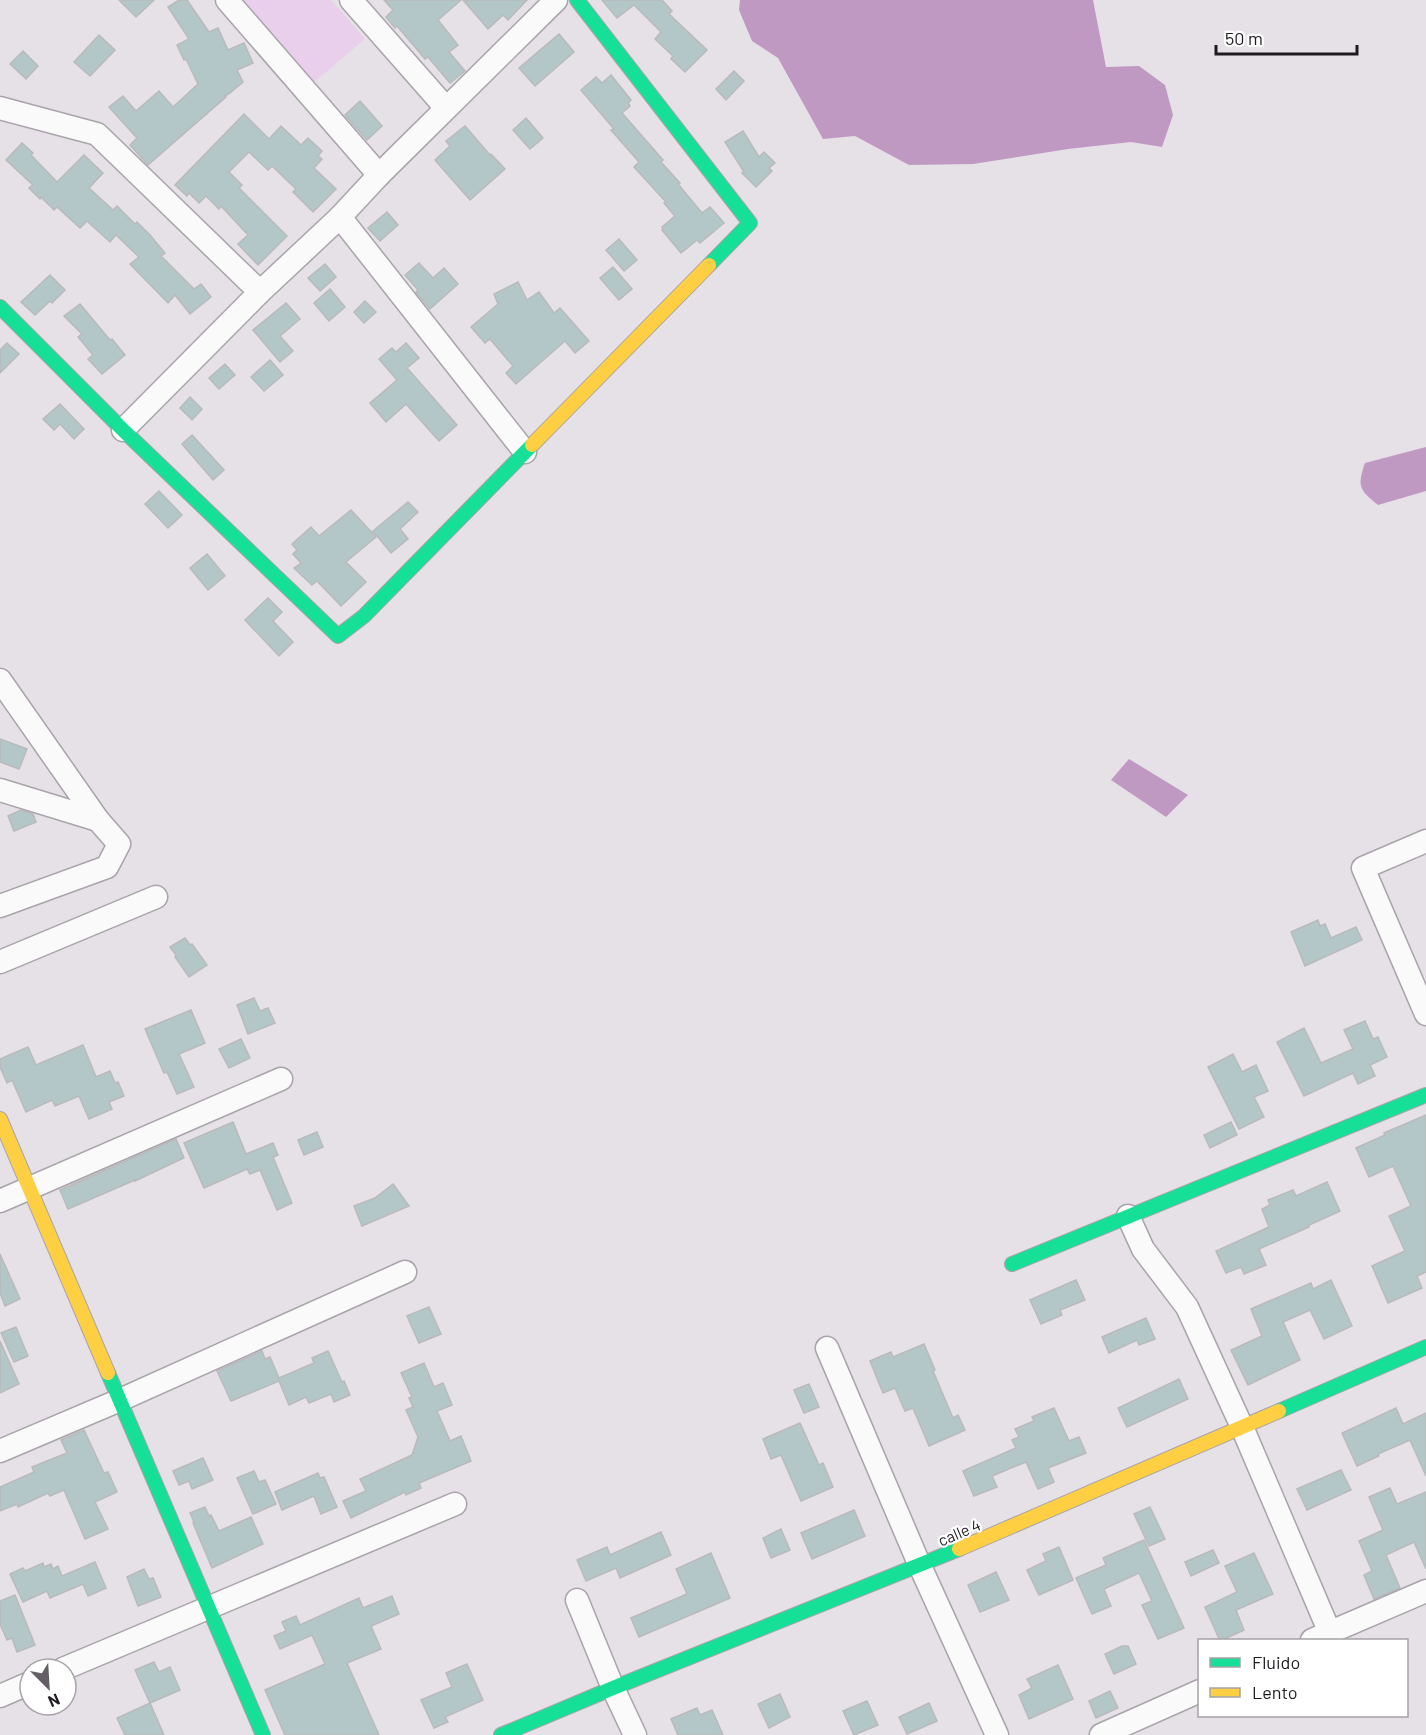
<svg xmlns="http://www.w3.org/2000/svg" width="1426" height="1735" font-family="Barlow,sans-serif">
<rect width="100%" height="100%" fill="#e6e0e7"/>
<!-- green -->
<path fill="#e9cfeb" d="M239,0H331L365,39L312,84Z"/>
<!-- water -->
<g fill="#c099c3">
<path d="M740,0H1093L1106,67L1139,66L1165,85L1173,115L1162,147L1131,142L1068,149L973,164L909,165L855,136L823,139L778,58L752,41L739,10Z"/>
<path d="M1426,447V491L1378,505C1359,490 1357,486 1365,463Z"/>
<path d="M1129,759L1188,795L1166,817L1111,780Z"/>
</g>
<!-- building -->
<g fill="#b4c7c8" stroke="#b8babc" stroke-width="1.5">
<path d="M119,0H154L136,17Z"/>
<path d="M179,0H187L209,32L218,28L228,50L244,43L253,63L237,70L243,82L230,93L225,96L226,97L148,165L130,145L137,138L109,107L123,96L136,111L159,91L173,107L198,84L186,59L184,60L177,45L189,39L168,7Z"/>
<path d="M384,0H461L438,20L458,45L449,52L465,71L450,83L428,57L425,59L397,26L395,28L386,17L393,10Z"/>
<path d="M463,0H527L508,20L503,15L488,29Z"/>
<path d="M602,0H662L672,11L669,14L707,50L685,72L671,59L673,56L655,39L661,32L634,5L617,18Z"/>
<path d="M559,34L574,52L535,86L519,68Z"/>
<path d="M99,35L115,50L90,76L74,62Z"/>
<path d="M23,51L38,66L26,79L10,64Z"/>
<path d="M734,71L744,81L726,100L716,89Z"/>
<path d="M611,75L631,100L628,103L630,106L622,113L663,160L661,162L680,183L678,184L702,213L710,207L724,223L700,243L697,240L681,253L662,230L663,229L662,227L675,216L664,203L666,202L634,167L639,162L611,130L614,129L581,90L596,77L602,83Z"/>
<path d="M360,101L382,126L367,140L345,115Z"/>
<path d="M244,114L269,139L281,126L301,145L308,138L322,151L318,156L322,159L314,168L336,189L313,212L293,192L296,189L272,166L268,170L249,152L229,172L242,185L239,188L287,236L258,265L238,244L248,235L221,206L219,209L206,196L199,203L189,193L187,196L175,185Z"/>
<path d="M526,118L543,138L530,149L513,130Z"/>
<path d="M465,126L490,155L491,154L505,169L470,200L435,160L450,146L446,141Z"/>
<path d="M743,131L759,157L764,152L775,163L769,168L772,171L756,187L742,173L744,172L725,142Z"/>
<path d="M22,143L33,153L31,155L57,182L84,155L103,173L89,188L113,210L117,206L135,224L137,222L150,235L165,253L161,256L194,289L201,284L211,297L190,314L175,295L168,303L130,264L139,257L116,235L110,242L87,221L80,228L57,207L54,210L41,197L40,199L29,188L33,185L6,160Z"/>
<path d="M387,212L398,225L380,241L368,228Z"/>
<path d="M619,239L637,260L624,271L606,250Z"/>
<path d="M419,263L433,278L444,268L458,284L430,309L416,292L418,290L405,275Z"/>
<path d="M325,264L336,277L320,291L308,278Z"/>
<path d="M613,267L632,289L619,300L600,278Z"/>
<path d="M50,275L65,290L52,303L50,301L35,315L21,302Z"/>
<path d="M518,282L527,300L539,292L554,313L560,308L589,341L575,353L565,341L516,384L506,373L513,366L490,339L485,343L471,327L498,304L494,294Z"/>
<path d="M330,289L345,307L329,321L314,303Z"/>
<path d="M365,301L376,312L364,323L354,312Z"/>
<path d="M286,303L300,319L280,336L293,351L280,362L253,330Z"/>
<path d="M80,304L110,340L112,339L125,355L102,374L88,359L93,355L78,337L82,334L64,316Z"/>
<path d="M7,343L19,354L0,373V350Z"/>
<path d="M406,343L419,358L407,368L457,425L439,441L406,404L386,422L370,403L397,380L379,359L392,348L396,352Z"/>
<path d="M270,360L283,375L264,391L251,377Z"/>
<path d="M225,364L235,375L219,389L209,378Z"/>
<path d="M190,397L202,409L192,420L180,408Z"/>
<path d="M60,404L84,429L74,439L60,424L54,430L43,419Z"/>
<path d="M192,435L224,470L213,480L182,444Z"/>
<path d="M159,491L182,515L168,528L145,504Z"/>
<path d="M408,502L418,512L400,529L408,539L391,553L373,531Z"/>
<path d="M351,510L376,537L346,562L366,582L341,606L317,581L312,585L294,568L301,563L293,554L297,550L292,544L311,527L319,536Z"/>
<path d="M207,554L225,576L208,590L190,568Z"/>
<path d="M268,598L282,612L273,621L293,642L279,656L245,620Z"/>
<path d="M0,739L27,749L19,769L0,762Z"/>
<path d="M21,810L33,814L36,822L14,831L8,816Z"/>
<path d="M1318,920L1320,926L1325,924L1331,938L1356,927L1362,940L1305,966L1291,932Z"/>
<path d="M185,938L190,945L192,944L207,965L189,977L175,957L176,955L170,947Z"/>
<path d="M254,998L260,1011L268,1008L275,1023L248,1034L237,1005Z"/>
<path d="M191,1010L205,1043L179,1054L194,1087L177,1094L167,1072L164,1073L145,1029Z"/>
<path d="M1365,1021L1373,1039L1378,1037L1387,1057L1370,1065L1375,1076L1358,1084L1353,1073L1304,1096L1277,1042L1304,1028L1321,1063L1353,1049L1344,1030Z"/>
<path d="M241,1039L250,1058L229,1068L219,1049Z"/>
<path d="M83,1045L96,1077L110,1071L115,1083L118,1082L124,1096L109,1102L112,1109L89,1119L79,1096L55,1106L52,1100L26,1112L12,1080L7,1083L0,1067V1059L28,1047L36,1065Z"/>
<path d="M1233,1054L1242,1072L1256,1065L1268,1091L1254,1097L1264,1117L1239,1129L1208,1067Z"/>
<path d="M1426,1115V1272L1417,1276L1422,1288L1388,1303L1372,1266L1405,1251L1389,1216L1411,1206L1393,1166L1369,1177L1356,1148L1385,1135L1384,1133Z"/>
<path d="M233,1122L246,1154L273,1143L278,1155L273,1157L292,1203L277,1210L260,1170L250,1174L247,1169L204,1188L184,1143Z"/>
<path d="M1231,1122L1237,1135L1210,1148L1204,1135Z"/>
<path d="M317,1132L323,1147L304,1155L298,1140Z"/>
<path d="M176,1139L184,1158L135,1181V1180L68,1209L60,1190Z"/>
<path d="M1327,1182L1340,1211L1309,1225V1227L1259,1249L1266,1265L1244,1274L1241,1267L1226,1273L1216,1251L1269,1227L1262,1209L1270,1205L1268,1200L1293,1190L1296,1196Z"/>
<path d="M393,1184L409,1206L362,1226L354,1206L375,1198Z"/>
<path d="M0,1254L20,1299L5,1306L0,1293Z"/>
<path d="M1076,1280L1085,1300L1060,1310L1062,1315L1041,1324L1030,1300Z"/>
<path d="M1331,1280L1352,1326L1324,1339L1310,1310L1283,1322L1300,1360L1248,1385L1231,1350L1262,1336L1251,1309L1311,1283L1313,1289Z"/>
<path d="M429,1307L441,1334L419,1343L407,1316Z"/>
<path d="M1146,1318L1155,1339L1139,1345L1137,1340L1109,1353L1102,1337Z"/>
<path d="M16,1327L28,1356L14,1362L1,1333Z"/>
<path d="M0,1341L19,1384L0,1393Z"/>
<path d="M924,1344L935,1370L933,1371L953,1418L958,1415L965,1430L929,1446L913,1408L905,1411L895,1388L883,1393L870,1361L891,1352L893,1357Z"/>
<path d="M262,1351L265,1359L270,1357L279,1378L314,1363L312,1358L328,1351L342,1382L344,1381L350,1395L334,1402L331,1394L309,1403L306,1397L289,1405L279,1381L231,1401L217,1371Z"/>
<path d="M424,1363L434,1387L443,1383L452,1405L437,1411L450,1441L461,1436L471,1461L419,1483L421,1488L406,1495L405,1492L351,1518L343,1501L366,1491L360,1479L412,1455L418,1437L406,1410L413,1407L409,1398L412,1397L401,1373Z"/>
<path d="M1179,1379L1188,1399L1127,1427L1118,1408Z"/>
<path d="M809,1384L819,1407L804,1413L794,1390Z"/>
<path d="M1054,1408L1069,1441L1079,1437L1086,1453L1048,1468L1054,1482L1038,1489L1026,1462L992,1476L997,1487L974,1496L963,1471L1016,1448L1012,1440L1019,1437L1015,1429L1034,1421L1032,1417Z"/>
<path d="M1396,1408L1403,1424L1426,1413V1476L1410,1440L1378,1454L1379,1456L1357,1466L1342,1433Z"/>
<path d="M800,1423L819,1465L823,1463L833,1487L801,1501L781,1455L771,1459L763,1439Z"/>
<path d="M84,1430L104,1473L108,1472L117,1492L95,1502L108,1529L85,1539L64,1490L50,1496L48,1493L18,1507L17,1504L0,1511V1487L34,1472L32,1467L67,1453L61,1440Z"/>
<path d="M203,1458L213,1480L192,1489L189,1481L179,1485L173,1471Z"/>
<path d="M1341,1470L1351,1490L1307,1510L1297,1489Z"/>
<path d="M254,1471L259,1482L265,1480L276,1504L253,1514L237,1478Z"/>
<path d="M318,1473L320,1478L324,1477L337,1507L321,1514L314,1496L282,1510L275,1492Z"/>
<path d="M1390,1488L1397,1504L1426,1492V1569L1414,1542L1386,1555L1400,1588L1374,1599L1364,1575L1372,1571L1359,1541L1383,1530L1369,1497Z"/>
<path d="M205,1507L209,1516L211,1515L219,1531L251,1517L263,1544L212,1568L193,1523L194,1522L190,1513Z"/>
<path d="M1150,1507L1165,1539L1149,1546L1134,1514Z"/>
<path d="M854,1510L865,1536L812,1559L801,1533Z"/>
<path d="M781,1529L790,1550L771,1558L763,1538Z"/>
<path d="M661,1532L671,1555L620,1578L616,1568L586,1581L577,1560L607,1547L610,1555Z"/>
<path d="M1144,1540L1184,1628L1158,1639L1142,1605L1152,1601L1139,1573L1104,1589L1111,1606L1092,1614L1076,1578L1106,1565L1103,1558Z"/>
<path d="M1059,1547L1073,1580L1039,1595L1027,1570L1046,1561L1043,1554Z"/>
<path d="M1213,1550L1219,1563L1191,1576L1185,1562Z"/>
<path d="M711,1553L730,1598L639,1637L631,1618L687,1594L676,1569Z"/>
<path d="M1254,1553L1273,1594L1236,1610L1244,1630L1220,1641L1205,1607L1237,1592L1225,1566Z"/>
<path d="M95,1562L106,1588L88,1596L83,1584L50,1598L47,1591L23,1602L10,1574L23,1568L25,1571L43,1563L44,1567L51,1564L53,1569L58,1566L62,1576Z"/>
<path d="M144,1569L149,1579L153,1578L161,1597L138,1606L127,1577Z"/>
<path d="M996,1572L1009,1600L980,1612L968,1585Z"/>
<path d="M15,1595L35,1645L17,1652L12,1638L7,1640L0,1624V1601Z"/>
<path d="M392,1596L399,1614L371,1626L381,1649L347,1663L379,1735H285L265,1690L325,1664L312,1635L280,1649L274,1636L286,1631L282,1622L296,1616L300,1625L359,1598L363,1608Z"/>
<path d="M1122,1646H1128L1136,1664L1114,1674L1105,1654Z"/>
<path d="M154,1662L159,1672L170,1667L180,1690L150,1703L135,1670Z"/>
<path d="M467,1664L483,1700L445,1717L448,1722L434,1728L421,1700L452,1687L446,1673Z"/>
<path d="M1058,1665L1073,1699L1029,1719L1019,1695L1032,1688L1027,1679Z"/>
<path d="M1110,1691L1118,1708L1096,1718L1089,1701Z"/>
<path d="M780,1694L790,1717L769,1728L758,1704Z"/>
<path d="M867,1701L878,1725L854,1735L843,1711Z"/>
<path d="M150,1703L164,1735H125L117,1718Z"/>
<path d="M929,1703L937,1721L907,1734L899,1717Z"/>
<path d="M697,1708L700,1715L712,1710L723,1735H678L671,1719Z"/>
</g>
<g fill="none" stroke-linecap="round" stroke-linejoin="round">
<!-- street casing -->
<g stroke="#a8a4a9" stroke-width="25">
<g id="street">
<path d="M227,0L379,175"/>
<path d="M351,0L446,108"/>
<path d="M0,108L97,134L260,292"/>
<path d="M340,217L525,452"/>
<path d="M123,430L260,292L340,217L379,175L556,0"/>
<path d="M0,680L98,820L119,844L107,867L0,906"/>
<path d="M0,790L98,820"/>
<path d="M1426,841L1363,868L1426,1014"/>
<path d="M0,962L156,897"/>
<path d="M0,1201L281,1079"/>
<path d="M1128,1216L1143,1249L1187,1307L1242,1427L1330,1633"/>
<path d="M827,1348L920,1566L997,1735"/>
<path d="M0,1451L120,1400L405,1272"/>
<path d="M577,1600L613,1688L635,1735"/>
<path d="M1312,1640L1426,1591"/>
<path d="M63,1669L455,1504"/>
<path d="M0,1696L30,1683"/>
<path d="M1101,1735L1200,1691"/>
</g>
</g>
<!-- fast casing -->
<g stroke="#a8a4a9" stroke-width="16">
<g id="fast">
<path d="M577,0L750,223L709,265"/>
<path d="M0,307L123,430L338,636L364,616L532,445"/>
<path d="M1012,1264L1426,1095"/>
<path d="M108,1373L263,1735"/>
<path d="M1279,1411L1426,1347"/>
<path d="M501,1735L613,1688L959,1549"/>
</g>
</g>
<!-- slow casing -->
<g stroke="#a8a4a9" stroke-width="16">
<g id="slow">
<path d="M532,445L709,265"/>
<path d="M0,1119L108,1373"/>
<path d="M959,1549L1279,1411"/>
</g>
</g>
<!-- street -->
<use href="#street" stroke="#fbfafb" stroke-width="22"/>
<!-- fast -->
<use href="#fast" stroke="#16e098" stroke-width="14"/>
<!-- slow -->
<use href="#slow" stroke="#ffcf43" stroke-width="14"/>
</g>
<g text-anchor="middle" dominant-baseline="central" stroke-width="4.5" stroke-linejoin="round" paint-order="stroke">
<!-- street labels -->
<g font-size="16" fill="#1e1a1f" stroke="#fff">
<text transform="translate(959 1532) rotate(-23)">calle 4</text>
</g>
</g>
<!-- legend -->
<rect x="1198" y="1639" width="210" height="78" fill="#ffffff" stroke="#a5a3a5" stroke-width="1.5"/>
<rect x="1210" y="1658" width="30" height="9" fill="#16e098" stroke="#a5a3a5" stroke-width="1.5"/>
<text x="1252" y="1669" font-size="18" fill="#1e1a1f">Fluido</text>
<rect x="1210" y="1688" width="30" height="9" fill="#ffcf43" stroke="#a5a3a5" stroke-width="1.5"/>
<text x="1252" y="1699" font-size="18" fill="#1e1a1f">Lento</text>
<!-- north arrow -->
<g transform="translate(48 1687) rotate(156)"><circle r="28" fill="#ffffff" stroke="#a5a3a5" stroke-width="1.5"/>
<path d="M0-4.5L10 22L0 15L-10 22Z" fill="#645f65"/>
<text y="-9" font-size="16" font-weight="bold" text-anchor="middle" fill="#1e1a1f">N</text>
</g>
<!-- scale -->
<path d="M1216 45v9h141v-9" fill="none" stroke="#1e1a1f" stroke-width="3"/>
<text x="1225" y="45" font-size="18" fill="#1e1a1f" stroke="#ffffff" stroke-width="4.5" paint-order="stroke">50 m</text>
</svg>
